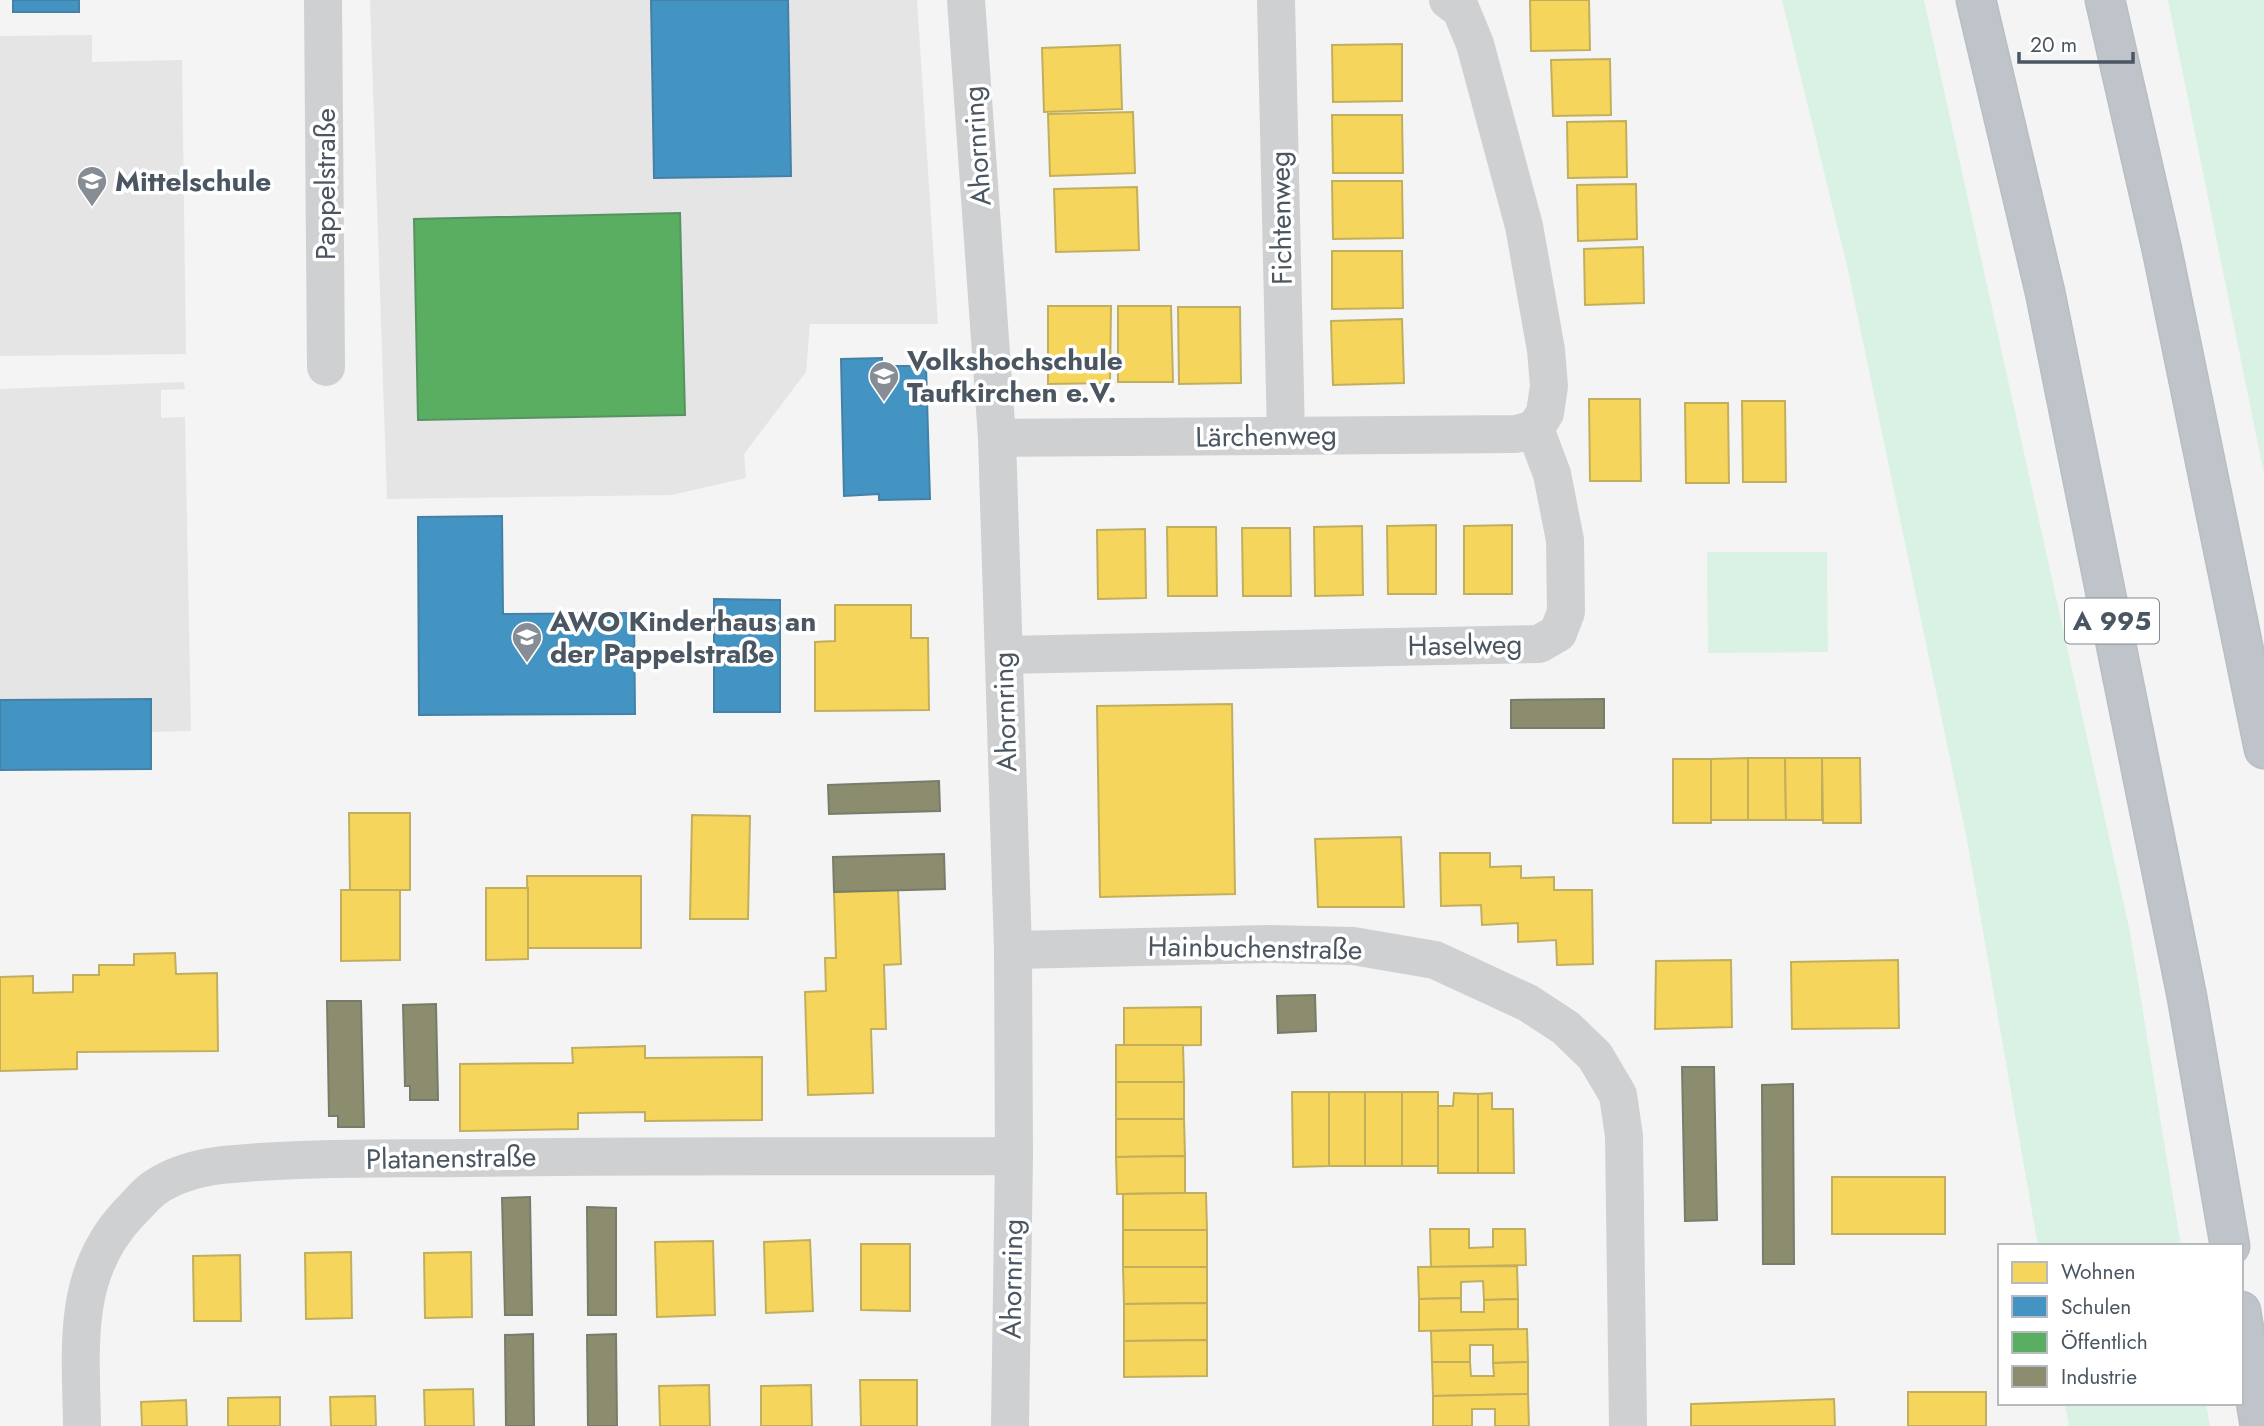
<svg xmlns="http://www.w3.org/2000/svg" width="2264" height="1426" font-family="Jost,sans-serif">
<rect width="100%" height="100%" fill="#f4f4f4"/>
<!-- education -->
<g fill="#e6e5e6">
<path d="M370,0H917L938,324H810L806,372L744,454L746,478L672,495L387,499Z"/>
<path d="M92,35V62L182,60L186,354L0,356V36Z"/>
<path d="M184,382L185,389L161,390V418L185,417L191,731L151,732V769L0,770V389Z"/>
</g>
<!-- green -->
<g fill="#d9f2e3">
<path d="M1782,0H1924L2130,932L2181,1246H2038L1967,840L1848,270Z"/>
<path d="M2168,0H2264V474Z"/>
<path d="M1707,552H1827L1828,652L1708,653Z"/>
<path d="M2065,1403H2206L2210,1426H2069Z"/>
</g>
<!-- homes -->
<g fill="#f6d55c" stroke="#c2af5e" stroke-width="2">
<path d="M1530,0H1589L1590,50L1531,51Z"/>
<path d="M1402,44V101L1333,102L1332,45Z"/>
<path d="M1120,45L1122,109L1044,112L1042,48Z"/>
<path d="M1610,59L1611,115L1553,116L1551,60Z"/>
<path d="M1133,112L1135,173L1050,176L1048,114Z"/>
<path d="M1332,115H1402L1403,173H1333Z"/>
<path d="M1626,121L1627,177L1568,178L1567,122Z"/>
<path d="M1332,181H1402L1403,238L1333,239Z"/>
<path d="M1636,184L1637,239L1578,241L1577,185Z"/>
<path d="M1137,187L1139,250L1056,252L1054,189Z"/>
<path d="M1643,247L1644,303L1585,305L1584,249Z"/>
<path d="M1332,251H1402L1403,308L1332,309Z"/>
<path d="M1048,306H1111L1110,383L1048,384Z"/>
<path d="M1118,306H1171L1173,382H1118Z"/>
<path d="M1178,307H1240L1241,383L1179,384Z"/>
<path d="M1402,319L1404,383L1333,385L1331,321Z"/>
<path d="M1589,399H1640L1641,481H1590Z"/>
<path d="M1742,401H1785L1786,482H1743Z"/>
<path d="M1685,403H1728L1729,483H1686Z"/>
<path d="M1436,525V594H1388L1387,526Z"/>
<path d="M1512,525V594H1464V526Z"/>
<path d="M1362,526L1363,595L1315,596L1314,527Z"/>
<path d="M1167,527H1216L1217,596H1168Z"/>
<path d="M1242,528H1290L1291,596H1243Z"/>
<path d="M1145,529L1146,598L1098,599L1097,530Z"/>
<path d="M835,605H911V638H928L929,710L815,711V642L835,641Z"/>
<path d="M1232,704L1235,894L1100,897L1097,706Z"/>
<path d="M1748,758V820H1711V759Z"/>
<path d="M1748,758H1785L1786,820H1748Z"/>
<path d="M1785,758H1822V820H1786Z"/>
<path d="M1822,758H1860L1861,823H1823Z"/>
<rect x="1673" y="759" width="38" height="64"/>
<path d="M349,813H410V890H350Z"/>
<path d="M692,815L750,816L748,919H690Z"/>
<path d="M1401,837L1404,907H1318L1315,839Z"/>
<path d="M1440,853H1490V867L1521,866V878L1554,877V890H1592L1593,964L1557,965L1556,940L1518,942V923L1482,925L1481,905L1441,906Z"/>
<path d="M527,876H641V948H528Z"/>
<path d="M486,888H528V959L486,960Z"/>
<path d="M898,889L901,964L884,965L886,1029H871L873,1093L808,1095L805,992L826,991L825,958H836L834,892Z"/>
<path d="M341,890H400V960L341,961Z"/>
<path d="M175,953L176,974L217,973L218,1051L77,1052V1069L0,1071V977L33,976V993L73,992V975H99V965H134V954Z"/>
<path d="M1731,960L1732,1027L1655,1029L1656,961Z"/>
<path d="M1898,960L1899,1028L1792,1029L1791,962Z"/>
<path d="M1201,1007V1045L1124,1046V1008Z"/>
<path d="M1116,1045H1183L1184,1082H1116Z"/>
<path d="M645,1046V1058L762,1057V1120L645,1121V1112L578,1113V1129L460,1131V1064L573,1063L572,1048Z"/>
<rect x="1116" y="1082" width="68" height="37"/>
<path d="M1292,1092H1329V1166L1293,1167Z"/>
<rect x="1329" y="1092" width="36" height="74"/>
<rect x="1365" y="1092" width="37" height="74"/>
<rect x="1402" y="1092" width="36" height="74"/>
<path d="M1454,1093L1478,1094V1173H1438V1106H1453Z"/>
<path d="M1492,1093V1109H1513L1514,1173H1478V1094Z"/>
<path d="M1116,1119H1184L1185,1156L1116,1157Z"/>
<path d="M1185,1156V1193L1117,1194L1116,1157Z"/>
<rect x="1832" y="1177" width="113" height="57"/>
<path d="M1185,1193H1206L1207,1230H1123V1194Z"/>
<path d="M1430,1229H1469V1248L1493,1247V1229H1525L1526,1265L1431,1267Z"/>
<rect x="1123" y="1230" width="84" height="37"/>
<path d="M810,1240L813,1311L766,1313L764,1242Z"/>
<path d="M713,1241L715,1315L657,1317L655,1242Z"/>
<path d="M861,1244H910V1311L861,1310Z"/>
<path d="M351,1252L352,1318L306,1319L305,1253Z"/>
<path d="M471,1252L472,1317L425,1318L424,1253Z"/>
<path d="M240,1255L241,1321H194L193,1256Z"/>
<path d="M1517,1266L1518,1299L1484,1300L1483,1281L1461,1282V1298L1419,1299L1418,1267Z"/>
<path d="M1123,1267H1207V1303L1124,1304Z"/>
<path d="M1461,1298V1312H1484V1300L1518,1299V1329L1419,1331V1299Z"/>
<path d="M1207,1303V1340L1124,1341V1304Z"/>
<path d="M1527,1329L1528,1362L1493,1363V1345H1470V1362H1432L1431,1331Z"/>
<path d="M1207,1340V1376L1124,1377V1341Z"/>
<path d="M1432,1362H1470L1471,1376H1494L1493,1363L1528,1362V1394L1433,1396Z"/>
<path d="M860,1380H917V1426H861Z"/>
<path d="M709,1385L710,1426H660L659,1386Z"/>
<path d="M811,1385L812,1426H761V1386Z"/>
<path d="M473,1389L474,1426H425L424,1390Z"/>
<rect x="1908" y="1392" width="78" height="34"/>
<path d="M1528,1394L1529,1426H1495V1409H1472V1426H1433V1396Z"/>
<path d="M375,1396L376,1426H331L330,1397Z"/>
<path d="M280,1397V1426H228V1398Z"/>
<path d="M1834,1399L1835,1426H1691V1404Z"/>
<path d="M186,1400L187,1426H142L141,1402Z"/>
</g>
<!-- schools -->
<g fill="#4393c3" stroke="#4581a6" stroke-width="2">
<rect x="13" y="0" width="66" height="12"/>
<path d="M651,0H788L791,176L654,178Z"/>
<path d="M882,358V366H926L930,499L879,500V494L844,496L841,359Z"/>
<path d="M502,516L503,614L634,613L635,714L419,715L418,517Z"/>
<path d="M714,599L780,600V712H714Z"/>
<path d="M151,699V769L0,770V700Z"/>
</g>
<!-- public -->
<path fill="#5aae61" stroke="#559461" stroke-width="2" d="M680,213L685,415L418,420L414,219Z"/>
<!-- industry -->
<g fill="#8c8c6e" stroke="#787c6a" stroke-width="2">
<path d="M1604,699V728H1511V700Z"/>
<path d="M939,781L940,811L829,814L828,785Z"/>
<path d="M944,854L945,889L834,892L833,857Z"/>
<path d="M1315,995L1316,1031L1278,1033L1277,996Z"/>
<path d="M327,1001H361L364,1127H338V1116H329Z"/>
<path d="M436,1004L438,1100H410V1086H405L403,1005Z"/>
<path d="M1682,1067H1714L1717,1220L1685,1221Z"/>
<path d="M1793,1084L1794,1264H1763L1762,1085Z"/>
<path d="M530,1197L532,1315H505L502,1198Z"/>
<path d="M587,1207L616,1208V1315H588Z"/>
<path d="M533,1334L534,1426H506L505,1335Z"/>
<path d="M616,1334L617,1426H588L587,1335Z"/>
</g>
<g fill="none" stroke-linecap="round" stroke-linejoin="round">
<!-- highway casing -->
<g stroke="#b9bec3" stroke-width="41">
<g id="highway">
<path d="M1976,0L2045,292L2187,997L2230,1246"/>
<path d="M2105,0L2162,250L2264,749"/>
<path d="M2241,1311L2260,1426"/>
</g>
</g>
<!-- minor -->
<g stroke="#ced0d2" stroke-width="38">
<path d="M323,0L326,367"/>
<path d="M966,0L997,438L1013,950L1014,1156L1010,1426"/>
<path d="M1276,0L1286,436"/>
<path d="M997,438L1516,434L1535,429"/>
<path d="M1004,655L1539,644L1558,633L1566,612L1565,540L1552,474L1535,429L1545,413L1549,386L1546,350L1524,226L1475,44L1461,10L1448,0"/>
<path d="M1013,950L1269,944L1353,946L1435,960L1528,1003L1566,1028L1595,1056L1618,1095L1624,1136L1628,1426"/>
<path d="M82,1426C81,1348 71,1274 129,1213C137,1205 145,1195 153,1189C174,1174 197,1168 222,1165C302,1157 384,1159 465,1158C648,1155 831,1157 1014,1156"/>
</g>
<!-- highway -->
<use href="#highway" stroke="#bec4c9" stroke-width="38"/>
</g>
<!-- icons -->
<defs>
<g id="school-pin" transform="scale(1.575)"><path d="M0 17L-7.5 6A9.5 9.5 0 1 1 7.5 6Z" fill="#868d94" stroke="#fff"/><path d="M0-5L7-2L0 1L-7-2ZM-4 1L0 2.5L4 1V4Q0 6-4 4Z" fill="#fff"/></g>
<g id="university-pin" transform="scale(1.575)"><path d="M0 17L-7.5 6A9.5 9.5 0 1 1 7.5 6Z" fill="#868d94" stroke="#fff"/><path d="M0-5L7-2L0 1L-7-2ZM-4 1L0 2.5L4 1V4Q0 6-4 4Z" fill="#fff"/></g>
</defs>
<g fill-rule="evenodd">
<use href="#school-pin" x="92" y="181"/>
<use href="#university-pin" x="884" y="376"/>
<use href="#school-pin" x="527" y="637"/>
</g>
<g text-anchor="middle" dominant-baseline="central" stroke-width="7" stroke-linejoin="round" paint-order="stroke">
<!-- shield labels -->
<rect fill="#fff" stroke="#808990" stroke-width="2" x="2065" y="598.5" width="94" height="45" rx="5"/>
<g font-size="26" font-weight="bold" fill="#4a5661">
<text x="2112" y="621">A 995</text>
</g>
<!-- street labels -->
<g font-size="28" fill="#4a5661" stroke="#fff">
<text transform="translate(977 146) rotate(-94)">Ahornring</text>
<text transform="translate(325 184) rotate(-90)">Pappelstraße</text>
<text transform="translate(1281 218) rotate(-91)">Fichtenweg</text>
<text transform="translate(1266 436) rotate(-1)">Lärchenweg</text>
<text transform="translate(1465 645) rotate(-1)">Haselweg</text>
<text transform="translate(1005 712) rotate(-92)">Ahornring</text>
<text transform="translate(1255 948) rotate(1)">Hainbuchenstraße</text>
<text transform="translate(451 1158) rotate(-1)">Platanenstraße</text>
<text transform="translate(1012 1279) rotate(-89)">Ahornring</text>
</g>
<!-- poi labels -->
<g font-size="28" font-weight="bold" fill="#4a5661" stroke="#fff" text-anchor="start">
<text x="115" y="181">Mittelschule</text>
<text x="907" y="360">Volkshochschule<tspan x="907" dy="32">Taufkirchen e.V.</tspan></text>
<text x="550" y="621">AWO Kinderhaus an<tspan x="550" dy="32">der Pappelstraße</tspan></text>
</g>
</g>
<!-- legend -->
<rect x="1998" y="1244" width="245" height="161" fill="#ffffff" stroke="#b7bbc0" stroke-width="2"/>
<rect x="2012" y="1262" width="35" height="21" fill="#f6d55c" stroke="#b7bbc0" stroke-width="2"/>
<text x="2061" y="1279" font-size="21" fill="#4a5661">Wohnen</text>
<rect x="2012" y="1296" width="35" height="21" fill="#4393c3" stroke="#b7bbc0" stroke-width="2"/>
<text x="2061" y="1314" font-size="21" fill="#4a5661">Schulen</text>
<rect x="2012" y="1332" width="35" height="21" fill="#5aae61" stroke="#b7bbc0" stroke-width="2"/>
<text x="2061" y="1349" font-size="21" fill="#4a5661">Öffentlich</text>
<rect x="2012" y="1366" width="35" height="21" fill="#8c8c6e" stroke="#b7bbc0" stroke-width="2"/>
<text x="2061" y="1384" font-size="21" fill="#4a5661">Industrie</text>
<!-- scale -->
<path d="M2019 52v10h114v-10" fill="none" stroke="#4a5661" stroke-width="3.5"/>
<text x="2030" y="52" font-size="21" fill="#4a5661" stroke="#ffffff" stroke-width="5" paint-order="stroke">20 m</text>
</svg>
